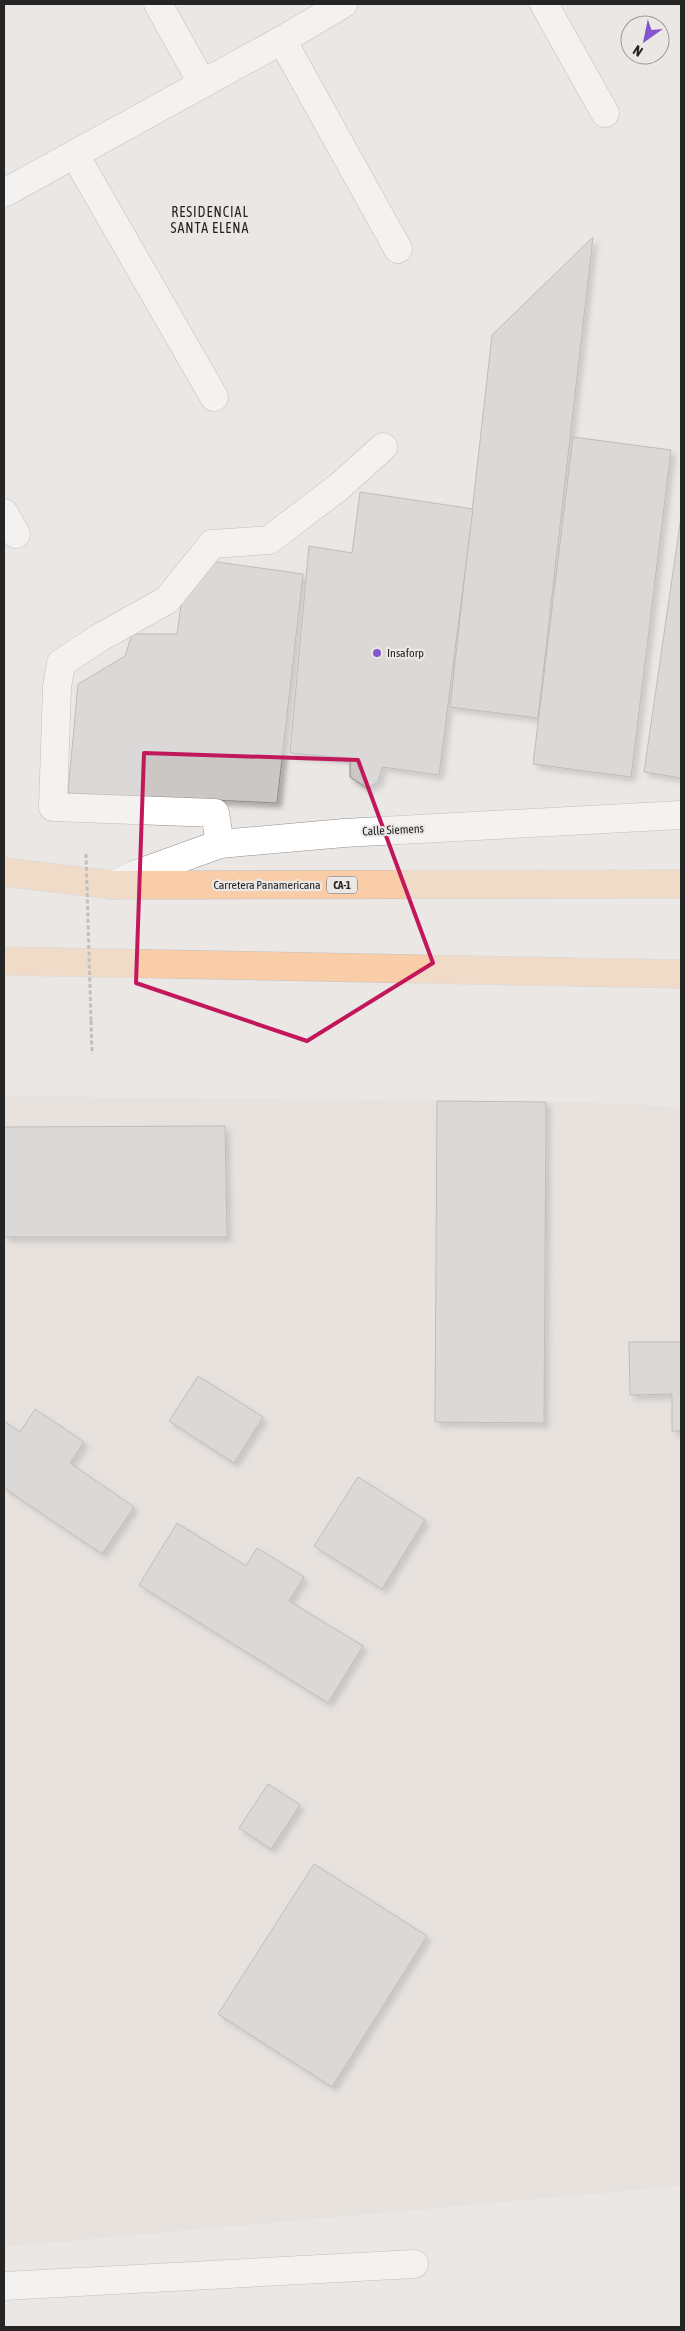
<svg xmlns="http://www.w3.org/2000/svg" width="685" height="2331" font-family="'Asap Condensed',sans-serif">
<defs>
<filter id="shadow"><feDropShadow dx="4.5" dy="4.5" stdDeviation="2.5" flood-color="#0004"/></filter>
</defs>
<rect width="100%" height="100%" fill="#eae7e5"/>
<!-- built -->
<path fill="#e4dbd4" d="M4,1096L546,1102L638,1104L681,1108V2186L4,2247Z"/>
<!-- building -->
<g fill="#cac7c5" stroke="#8c8a88" filter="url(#shadow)">
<path d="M593,237L538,718L450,707L492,335Z"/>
<path d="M573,437L671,450L631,777L533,764Z"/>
<path d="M360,492L473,509L439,775L382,767L378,782L367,788L350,777V758L290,753L309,546L352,553Z"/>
<path d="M681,517V778L644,772Z"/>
<path d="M210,561L303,574L277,803L68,793L78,684L125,656L132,634H177L181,605Z"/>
<path d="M437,1101L546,1102L544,1423L435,1422Z"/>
<path d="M225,1126L227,1237H4V1127Z"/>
<path d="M629,1342H681V1431H672V1394L630,1395Z"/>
<path d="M198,1376L263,1417L234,1463L169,1421Z"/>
<path d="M35,1409L84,1442L70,1463L134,1507L102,1554L4,1488V1421L20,1432Z"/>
<path d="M358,1477L425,1520L382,1589L314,1546Z"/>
<path d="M177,1523L246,1566L257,1548L304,1577L289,1601L363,1646L328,1703L139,1585Z"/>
<path d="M268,1784L300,1805L271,1849L239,1828Z"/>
<path d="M314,1864L427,1936L332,2087L218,2014Z"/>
</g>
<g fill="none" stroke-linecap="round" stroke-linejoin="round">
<!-- minor casing -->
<g stroke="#928f8d" stroke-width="29">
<g id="minor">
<path d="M158,4L202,83"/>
<path d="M544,4L605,113"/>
<path d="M282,40L398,249"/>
<path d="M75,155L214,397"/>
<path d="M4,193L282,40L343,4"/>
<path d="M4,513L16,534"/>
<path d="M220,844L215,813L53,807L57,687L61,663L99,638L167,600L212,544L269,540L340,486L383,447"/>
<path d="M113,885L134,875L220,844L344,833L681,815"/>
<path d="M4,2286L414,2264"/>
</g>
</g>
<!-- major casing -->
<g stroke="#c2c2c2" stroke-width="29">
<g id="major">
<path d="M4,872L113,885L681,884"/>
<path d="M4,961L681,974"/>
</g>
</g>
<!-- path -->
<path stroke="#92908f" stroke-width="3" stroke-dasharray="4 2.5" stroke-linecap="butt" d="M91,1021L92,1054"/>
<!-- minor -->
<use href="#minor" stroke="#fff" stroke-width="28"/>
<!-- major -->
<use href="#major" stroke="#f9cda7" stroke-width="28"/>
<!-- path-bridge -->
<path stroke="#92908f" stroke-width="3" stroke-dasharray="4 2.5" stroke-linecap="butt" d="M86,854L91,1021"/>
</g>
<!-- marked area -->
<path d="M0 0H685V2331H0ZM144,753L358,760L433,963L307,1041L136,983Z" fill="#eae7e5" fill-opacity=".55" fill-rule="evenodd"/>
<path fill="none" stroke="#c2185b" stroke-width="4" stroke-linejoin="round" d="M144,753L358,760L433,963L307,1041L136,983Z"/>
<!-- markers -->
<circle fill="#8355ce" stroke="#eae7e5" stroke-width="2" cx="377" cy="653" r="5"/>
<g text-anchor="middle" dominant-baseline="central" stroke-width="4.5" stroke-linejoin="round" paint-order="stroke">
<!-- shield labels -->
<rect fill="#eae7e5" stroke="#615f5f" stroke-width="1" x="327" y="876.5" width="30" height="17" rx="4"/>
<g font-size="11" font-weight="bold" fill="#262525">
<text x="342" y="885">CA-1</text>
</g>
<!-- poi labels -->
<g font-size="12" fill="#262525" stroke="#eae7e5" text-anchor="start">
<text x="387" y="653">Insaforp</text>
</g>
<!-- street labels -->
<g font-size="12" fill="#262525" stroke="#eae7e5">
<text transform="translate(393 830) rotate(-3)">Calle Siemens</text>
<text x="267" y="885">Carretera Panamericana</text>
</g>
<!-- neighbourhood labels -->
<g font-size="14" letter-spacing="1" fill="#262525" stroke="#eae7e5">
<text x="210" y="212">RESIDENCIAL<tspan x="210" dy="16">SANTA ELENA</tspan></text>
</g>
</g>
<!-- border -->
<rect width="685" height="2331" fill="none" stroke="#262525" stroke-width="10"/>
<!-- north arrow -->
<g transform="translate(645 40) rotate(213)"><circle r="24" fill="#eae7e5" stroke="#9c9998"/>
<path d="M0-4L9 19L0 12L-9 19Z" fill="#8355ce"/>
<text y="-8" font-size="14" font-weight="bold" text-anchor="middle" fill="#262525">N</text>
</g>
</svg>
